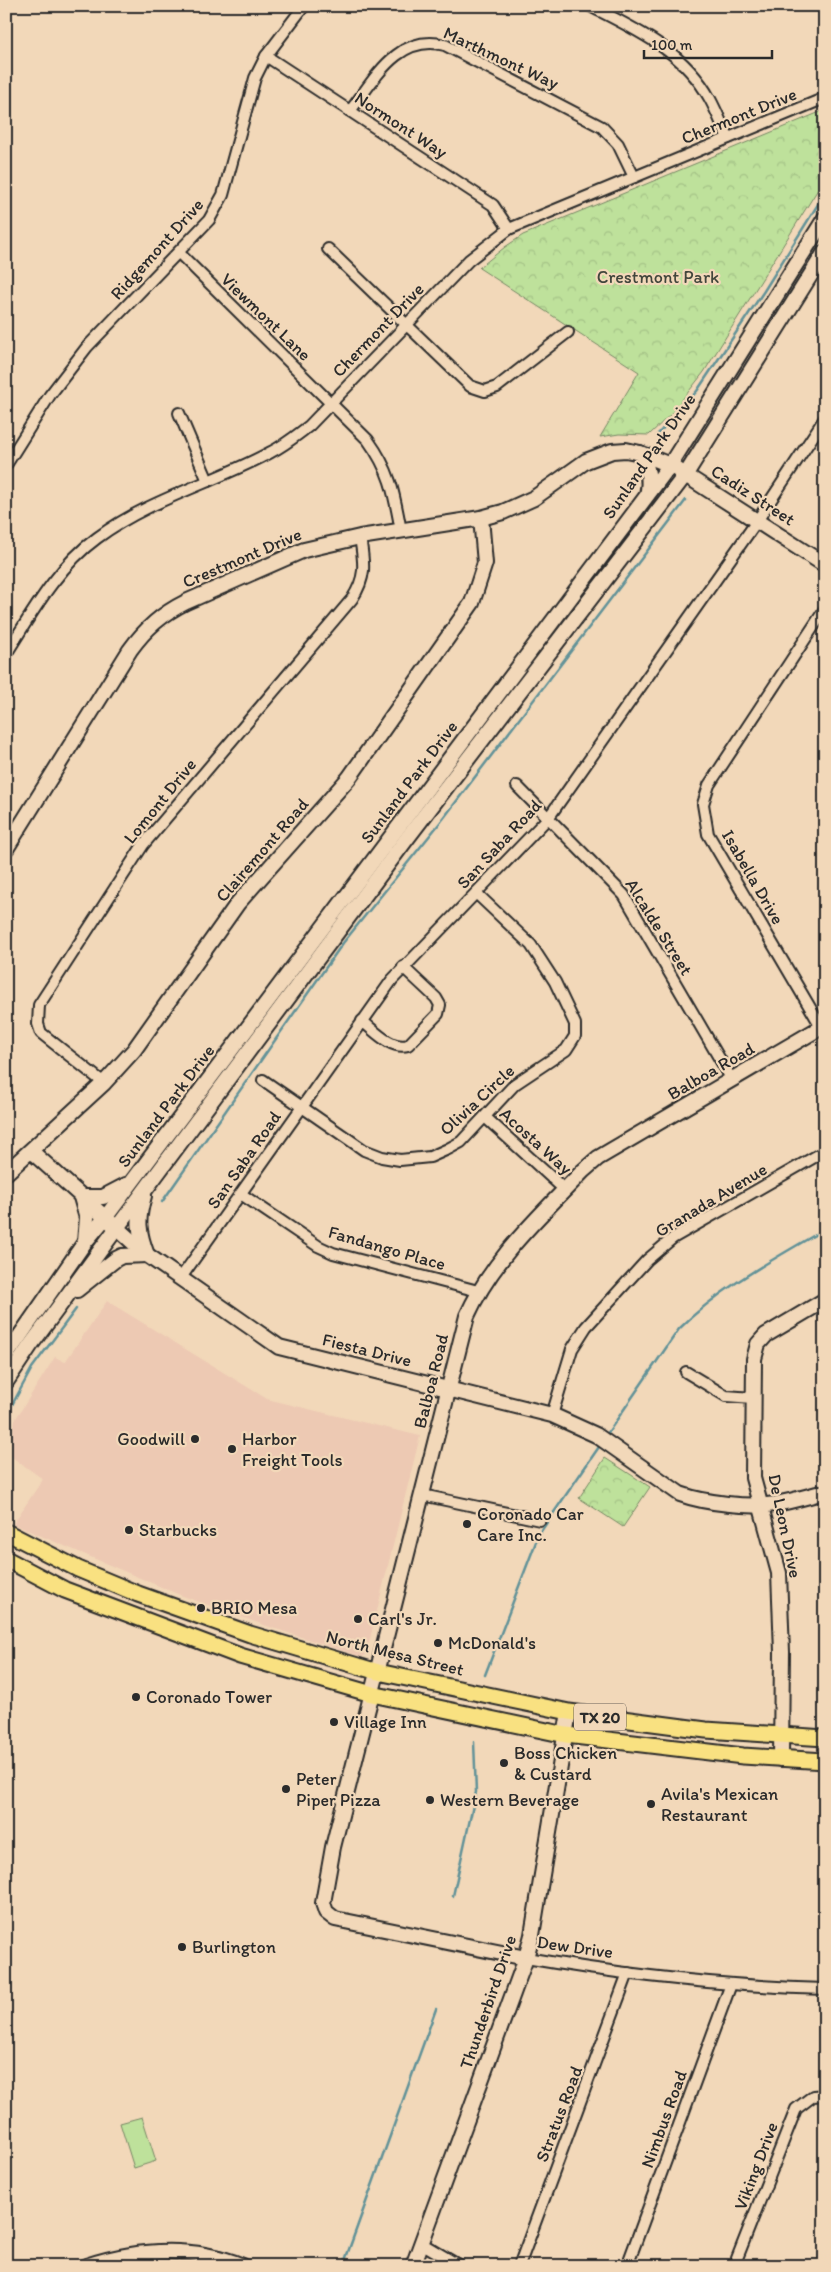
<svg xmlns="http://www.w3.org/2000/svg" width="831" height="2272" font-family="Itim,sans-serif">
<defs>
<pattern id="forest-crowns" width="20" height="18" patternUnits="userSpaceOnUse" patternTransform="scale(1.25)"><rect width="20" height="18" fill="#bee19b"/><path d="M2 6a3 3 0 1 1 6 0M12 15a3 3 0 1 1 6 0" fill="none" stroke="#a3c186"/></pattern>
</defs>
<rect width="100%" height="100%" fill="#f2d8b9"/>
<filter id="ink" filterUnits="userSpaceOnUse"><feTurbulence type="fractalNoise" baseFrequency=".02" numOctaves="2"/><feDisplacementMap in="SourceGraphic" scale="10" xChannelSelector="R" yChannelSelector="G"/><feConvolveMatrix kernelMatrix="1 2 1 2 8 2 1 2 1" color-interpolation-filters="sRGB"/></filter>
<g filter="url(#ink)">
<!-- built -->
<path fill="#edc9b3" d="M107,1301L267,1399L420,1436L366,1655L362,1657L264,1625L180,1595L13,1524L43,1479L6,1453V1434L55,1357L65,1362Z"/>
<!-- grass -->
<path fill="#bee19b" stroke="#748663" d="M142,2117L156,2161L134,2168L120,2123Z"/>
<!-- forest -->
<g fill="url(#forest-crowns)" stroke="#748663">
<path d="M825,110V178L704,372L671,414L649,435L619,434L600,437L639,372L479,268L505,247L523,235Z"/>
<path d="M605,1458L650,1487L623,1527L579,1498Z"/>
</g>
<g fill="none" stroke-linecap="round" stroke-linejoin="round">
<!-- stream -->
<g stroke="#629298" stroke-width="2.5">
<path d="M657,435L697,391L764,291L825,193"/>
<path d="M162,1202L343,943L443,819L686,500"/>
<path d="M6,1416L32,1368L76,1309"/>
<path d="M605,1437L679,1329C721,1287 774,1259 825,1229"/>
<path d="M485,1675L539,1534L601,1444"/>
<path d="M453,1896L476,1792L474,1742"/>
<path d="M343,2266L436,2009"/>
</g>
<!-- street casing -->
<g stroke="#2b2b2b" stroke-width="14">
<g id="street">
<path d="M590,6C637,30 684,51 710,99C717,112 722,125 728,138"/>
<path d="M266,56L493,205L509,229"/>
<path d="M350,111C375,79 398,33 445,45L602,127L618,144L634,177"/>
<path d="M328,249L470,386L485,391L497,387L568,332"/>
<path d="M179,253L368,440C391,472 394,493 401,531"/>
<path d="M179,413L208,481"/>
<path d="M6,465L50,395L87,347L209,220L223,195L255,78L266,56L304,6"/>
<path d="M825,609L709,785L703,804L708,834L825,1033"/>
<path d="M6,654C32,613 57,567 97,538C149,499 214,483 271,452C285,445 297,435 309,426L469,260L509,229L825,98"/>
<path d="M517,786L624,895L732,1080"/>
<path d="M362,1021C375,1031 391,1050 408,1045L438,1014L440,1005L436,998L403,967"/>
<path d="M263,1080L364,1150L382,1157L400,1160L430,1157L448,1149L461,1142L515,1084L566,1050L575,1036V1024L555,982L531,945L476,893"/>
<path d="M104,1083L41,1033L38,1024L39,1005L143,845L352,599C367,576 364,563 360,537"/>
<path d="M485,1117L565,1190"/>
<path d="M241,1194L318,1246L333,1253L478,1291"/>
<path d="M180,1279L392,980L549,817L757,521L825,418"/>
<path d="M686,1372L726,1396L753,1398"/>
<path d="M552,1415L572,1349L586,1327L647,1260L673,1238L825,1151"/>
<path d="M422,1495L540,1520"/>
<path d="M526,1958C624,1975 725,1986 825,1989"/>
<path d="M421,2243L460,2266"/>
<path d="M519,2266L628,1973"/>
<path d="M627,2266L731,1984"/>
<path d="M734,2266L796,2109L813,2096L825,2095"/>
</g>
</g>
<!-- secondary casing -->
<g stroke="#2b2b2b" stroke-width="18">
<g id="secondary">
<path d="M640,453C648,466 651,479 647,495"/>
<path d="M6,849L130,650C146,628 162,614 186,602L304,550L360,537L481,518L503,512L534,498L586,461L612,451L626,450L640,453L670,465L825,565"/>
<path d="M31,1151L147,1255L279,1347L552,1415L596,1435L680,1494C705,1503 749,1508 776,1504C792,1501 809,1496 825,1492"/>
<path d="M6,1173L104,1083L134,1050L238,903L349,778L472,603L485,563L481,518"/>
<path d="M85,1242L87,1218L81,1197H103L126,1185"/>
<path d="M77,1290L116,1259L122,1256L147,1255C138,1231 137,1220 144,1196"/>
<path d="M6,1356L85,1242L105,1218L670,465L825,218"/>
<path d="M6,1382L30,1346L116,1229L408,837L686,474L825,252"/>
<path d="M781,1759L782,1652L779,1573L753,1478L754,1359L758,1344L766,1335L825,1300"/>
<path d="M526,1958L335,1919L326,1912L323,1903L333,1847L467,1316C493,1258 540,1216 583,1171L598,1158L825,1025"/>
<path d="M86,2266C138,2249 191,2245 243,2266"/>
<path d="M413,2266L526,1958L532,1935L569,1712"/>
</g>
</g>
<!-- primary casing -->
<g stroke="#2b2b2b" stroke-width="19">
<g id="primary">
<path d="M6,1532L78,1569L138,1594L250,1634L378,1672L569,1712L706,1730L825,1738"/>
<path d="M6,1559L65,1590L240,1656L372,1694L566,1735L743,1756L825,1761"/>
</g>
</g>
<!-- street -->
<use href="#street" stroke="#f2d8b9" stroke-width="10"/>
<!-- secondary -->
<use href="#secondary" stroke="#f2d8b9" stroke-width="14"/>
<!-- primary -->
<use href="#primary" stroke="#f9e181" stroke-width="15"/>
</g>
</g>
<!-- markers -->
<g fill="#2b2b2b" stroke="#f2d8b9" stroke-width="2">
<circle cx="195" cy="1439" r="5"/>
<circle cx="232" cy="1449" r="5"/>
<circle cx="467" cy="1524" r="5"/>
<circle cx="129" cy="1530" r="5"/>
<circle cx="201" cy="1608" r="5"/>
<circle cx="358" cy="1619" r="5"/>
<circle cx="438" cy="1643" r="5"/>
<circle cx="136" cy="1697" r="5"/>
<circle cx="334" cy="1722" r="5"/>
<circle cx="504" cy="1763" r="5"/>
<circle cx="286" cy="1789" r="5"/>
<circle cx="430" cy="1800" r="5"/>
<circle cx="651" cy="1804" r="5"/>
<circle cx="182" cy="1947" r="5"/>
</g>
<g text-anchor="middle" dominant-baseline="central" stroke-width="4.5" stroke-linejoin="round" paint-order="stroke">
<!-- shield labels -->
<rect fill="#f2d8b9" stroke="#675f56" stroke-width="1" x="574" y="1703.5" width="52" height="27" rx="4"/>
<g font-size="16" font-weight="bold" fill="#2b2b2b">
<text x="600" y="1717">TX 20</text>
</g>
<!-- street labels -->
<g font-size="18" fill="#2b2b2b" stroke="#f2d8b9">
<text transform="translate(501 58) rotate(25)">Marthmont Way</text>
<text transform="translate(739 116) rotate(-22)">Chermont Drive</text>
<text transform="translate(401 125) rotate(33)">Normont Way</text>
<text transform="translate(157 249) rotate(-48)">Ridgemont Drive</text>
<text transform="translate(266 317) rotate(44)">Viewmont Lane</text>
<text transform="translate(378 330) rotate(-46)">Chermont Drive</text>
<text transform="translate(649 456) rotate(-55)">Sunland Park Drive</text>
<text transform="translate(753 495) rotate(33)">Cadiz Street</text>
<text transform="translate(242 558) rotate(-23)">Crestmont Drive</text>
<text transform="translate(409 782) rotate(-53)">Sunland Park Drive</text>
<text transform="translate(160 801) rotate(-51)">Lomont Drive</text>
<text transform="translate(499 844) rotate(-47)">San Saba Road</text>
<text transform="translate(262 850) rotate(-49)">Clairemont Road</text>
<text transform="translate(753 877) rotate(60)">Isabella Drive</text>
<text transform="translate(659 927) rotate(58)">Alcalde Street</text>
<text transform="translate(711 1071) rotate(-30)">Balboa Road</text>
<text transform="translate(477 1100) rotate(-43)">Olivia Circle</text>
<text transform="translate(166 1106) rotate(-53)">Sunland Park Drive</text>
<text transform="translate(536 1141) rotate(42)">Acosta Way</text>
<text transform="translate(244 1160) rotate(-55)">San Saba Road</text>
<text transform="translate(711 1200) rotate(-31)">Granada Avenue</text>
<text transform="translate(387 1248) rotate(16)">Fandango Place</text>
<text transform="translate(367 1350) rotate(14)">Fiesta Drive</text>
<text transform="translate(431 1381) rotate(-76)">Balboa Road</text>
<text transform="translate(785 1526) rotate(78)">De Leon Drive</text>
<text transform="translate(395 1653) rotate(14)">North Mesa Street</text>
<text transform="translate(575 1947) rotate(8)">Dew Drive</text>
<text transform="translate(488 2002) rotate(-71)">Thunderbird Drive</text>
<text transform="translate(559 2114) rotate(-69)">Stratus Road</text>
<text transform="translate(664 2119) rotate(-70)">Nimbus Road</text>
<text transform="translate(756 2166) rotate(-69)">Viking Drive</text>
</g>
<!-- park labels -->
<g font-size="18" fill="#41463c" stroke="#f2d8b9">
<text x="658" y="277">Crestmont Park</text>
</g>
<!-- poi labels -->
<g font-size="18" fill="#2b2b2b" stroke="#f2d8b9" text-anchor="start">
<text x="185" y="1439" text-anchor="end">Goodwill</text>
<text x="242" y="1439">Harbor<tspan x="242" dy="21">Freight Tools</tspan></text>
<text x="477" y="1514">Coronado Car<tspan x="477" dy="21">Care Inc.</tspan></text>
<text x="139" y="1530">Starbucks</text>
<text x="211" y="1608">BRIO Mesa</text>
<text x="368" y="1619">Carl's Jr.</text>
<text x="448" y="1643">McDonald's</text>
<text x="146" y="1697">Coronado Tower</text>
<text x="344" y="1722">Village Inn</text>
<text x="514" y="1753">Boss Chicken<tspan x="514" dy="21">&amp; Custard</tspan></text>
<text x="296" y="1779">Peter<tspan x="296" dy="21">Piper Pizza</tspan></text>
<text x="661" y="1794">Avila's Mexican<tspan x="661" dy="21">Restaurant</tspan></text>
<text x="440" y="1800">Western Beverage</text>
<text x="192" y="1947">Burlington</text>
</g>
</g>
<!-- margin -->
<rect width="831" height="2272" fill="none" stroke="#f2d8b9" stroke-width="25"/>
<rect x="12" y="12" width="806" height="2247" fill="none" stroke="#2b2b2b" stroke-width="2" filter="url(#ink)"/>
<!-- scale -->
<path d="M644 50v8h128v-8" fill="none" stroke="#2b2b2b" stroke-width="2.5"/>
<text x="651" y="50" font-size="15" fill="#2b2b2b" stroke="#f2d8b9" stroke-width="4" paint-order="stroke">100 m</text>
</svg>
